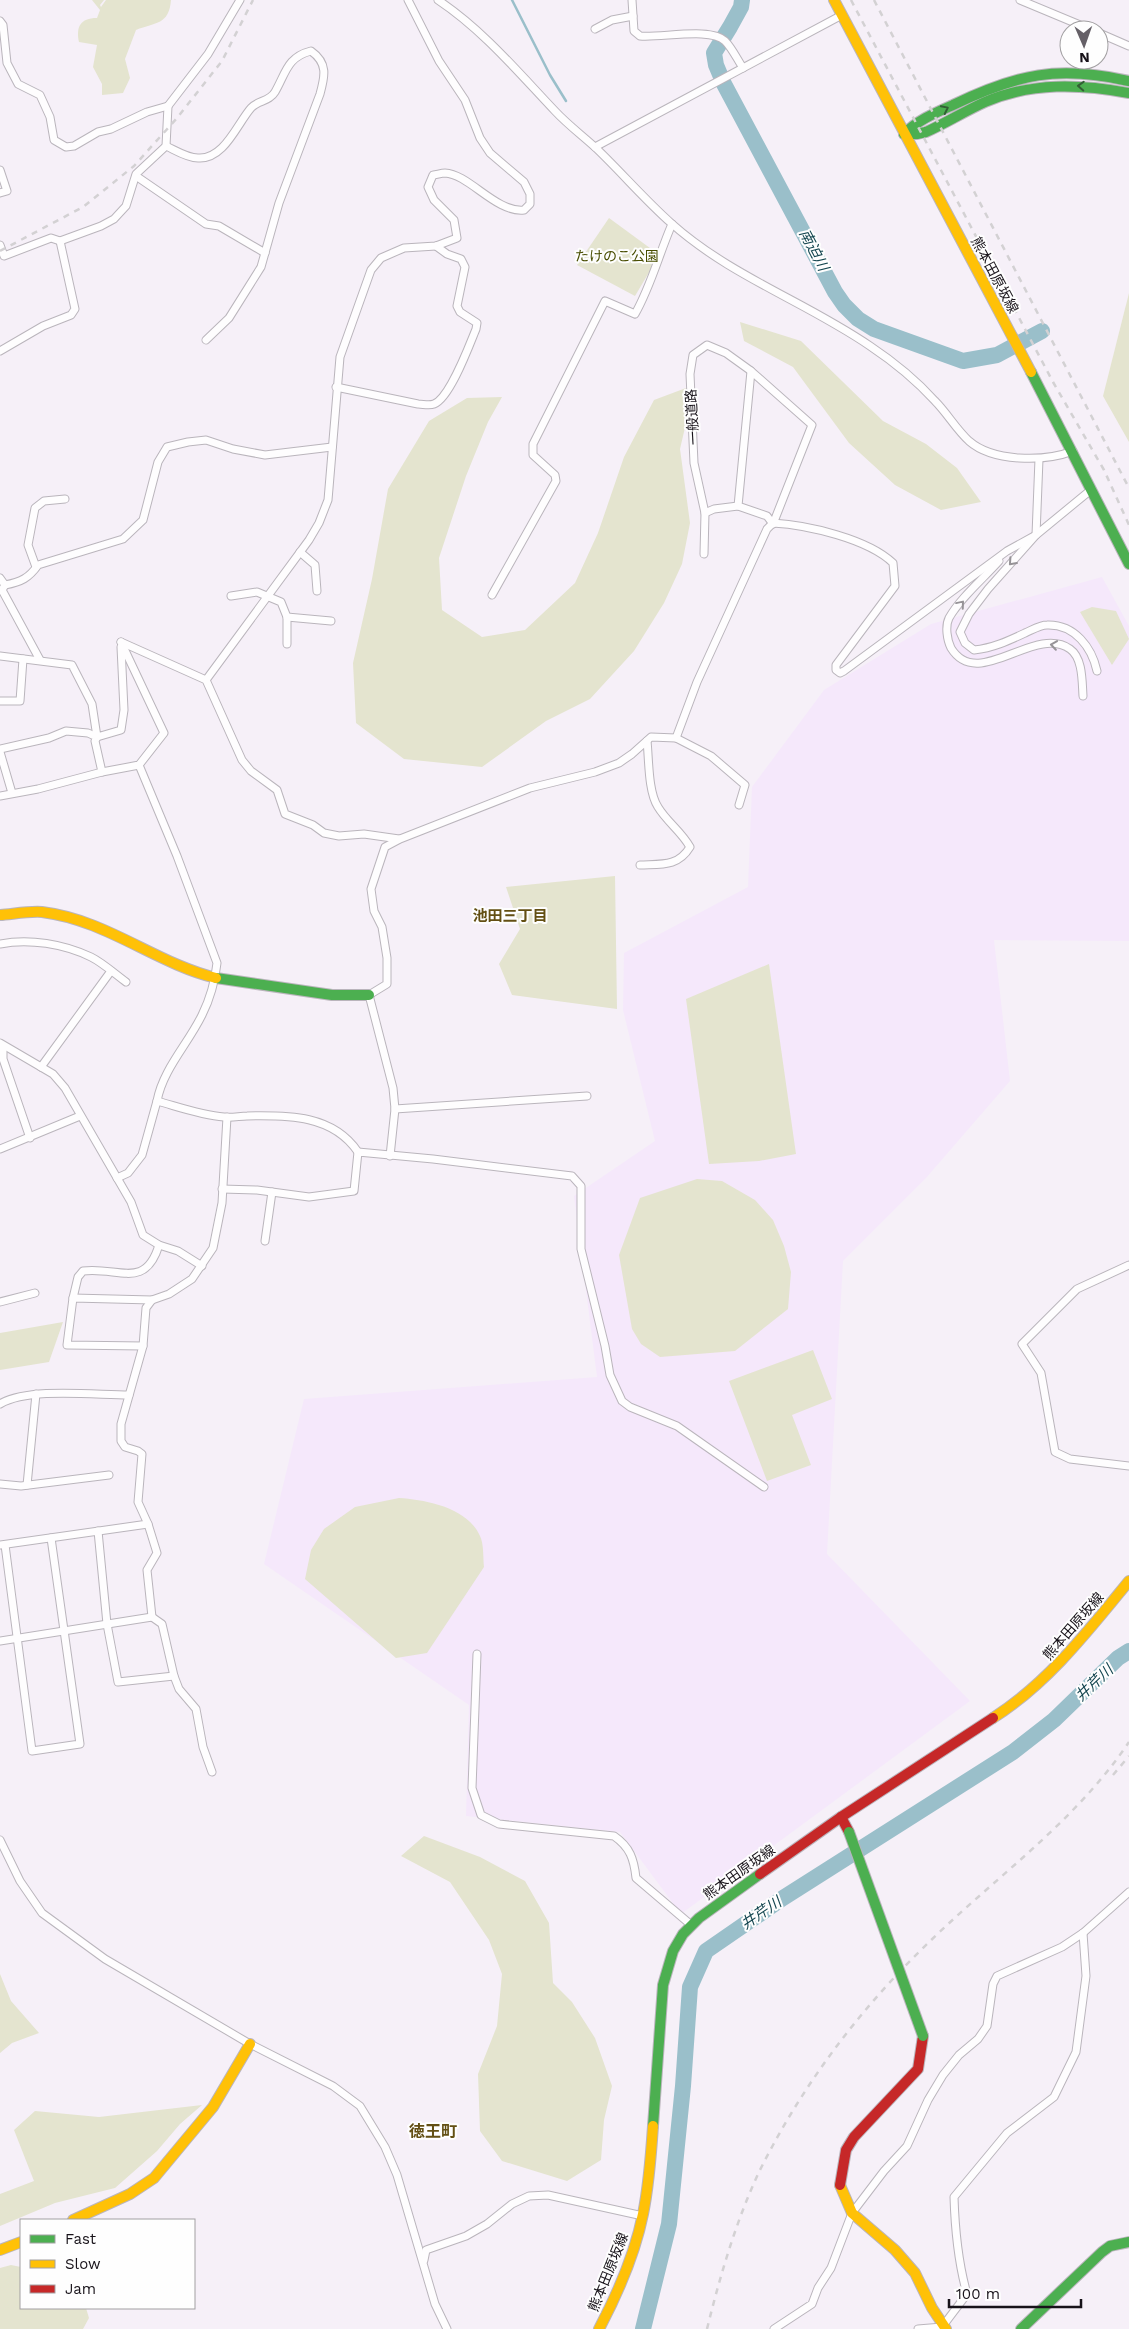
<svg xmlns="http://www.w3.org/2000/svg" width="1129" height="2329" font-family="'Work Sans','Noto Sans JP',sans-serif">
<rect width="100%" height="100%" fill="#f6f0f8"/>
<!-- built -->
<path fill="#f5e8fb" d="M1102,577L1129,626V941L994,940L1010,1081L926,1178L843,1261L827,1554L970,1701L681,1914L620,1832L466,1816L469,1705L264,1564L304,1399L597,1377L574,1196L655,1141L623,1010L624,953L748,887L752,787L824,690L931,624Z"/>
<!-- green -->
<g fill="#e4e4cf">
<path d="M92,0H104L100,5L101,7L106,0H171C169,25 156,22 136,30L125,59L130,78L123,93L102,95V84L93,67L97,45L79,42C76,27 80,18 97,18L100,10Z"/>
<path d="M609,218L654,251L651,269L635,296L577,265Z"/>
<path d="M1129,293V442L1103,396Z"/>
<path d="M740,322L801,341L883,421L926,444L957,468L981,502L941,510L895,485L849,443L793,367L744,341Z"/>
<path d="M686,388L687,419L680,449L690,523L682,564L664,603L634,651L590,699L546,721L482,767L404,759L356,723L353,663L372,579L388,489L429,421L467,398L502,397L488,422L466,476L439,558L442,610L482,637L525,630L575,583L598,533L624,457L654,400Z"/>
<path d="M1092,607L1116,611L1129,639L1112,665L1080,612Z"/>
<path d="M615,876L617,1009L512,995L499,964L520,929L506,887Z"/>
<path d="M769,964L796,1154L759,1161L709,1164L686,999Z"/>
<path d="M697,1179L722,1181L755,1200L773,1220L784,1246L791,1272L788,1309L735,1351L660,1357L641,1344L632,1329L619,1255L640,1198Z"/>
<path d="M63,1322L49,1362L0,1370V1333Z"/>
<path d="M813,1350L832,1399L792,1415L811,1465L767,1481L729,1381Z"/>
<path d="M399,1498C426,1500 467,1507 480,1536C484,1544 483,1558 484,1567L427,1653L396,1658L305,1579L311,1550L324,1529L355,1507Z"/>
<path d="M424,1836L480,1857L525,1881L549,1923L553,1983L572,2002L595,2038L612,2086L604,2120L601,2160L567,2181L502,2161L480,2131L478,2074L497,2026L502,1974L489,1940L450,1882L401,1856Z"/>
<path d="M0,1974L11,2001L39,2033L12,2043L0,2053Z"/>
<path d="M202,2105L180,2124L157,2151L115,2188L55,2203L0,2226V2194L34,2181L14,2130L35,2111L99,2117Z"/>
<path d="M11,2265L21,2267V2308H86L89,2318L83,2329H0V2268Z"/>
</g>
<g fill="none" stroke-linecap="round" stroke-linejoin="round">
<!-- stream -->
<path stroke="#9abfca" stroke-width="2.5" d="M512,0L550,75L566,101"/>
<!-- river -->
<g stroke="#9abfca" stroke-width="16">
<path d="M742,0L741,7L730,27L714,53L716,65L724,84L835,292L844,305L858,319L874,329L963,361L997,355L1042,331"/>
<path d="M643,2329L669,2224L683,2086L690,1987L706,1951L783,1898L1013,1752L1054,1720L1118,1658L1129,1651"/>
</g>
<!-- street casing -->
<g stroke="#bab5bc" stroke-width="9">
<g id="street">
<path d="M438,0C483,30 518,72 555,111C568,125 583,136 597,149C622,173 645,200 671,223C730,276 806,302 870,346C894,362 916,380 935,401C947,413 956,429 969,441C993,462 1044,462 1073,451"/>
<path d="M632,0L634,31L640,36C661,38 712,27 725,41C732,48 737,59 743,68"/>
<path d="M1020,0L1092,30"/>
<path d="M0,21L3,25L7,63L18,84L40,95L50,117L54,140L66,147L74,146L98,132L111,129L147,112L168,106L208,54L240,0"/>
<path d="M595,29L612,20L633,16"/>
<path d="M1099,33L1129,46"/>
<path d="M166,146C175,150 187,158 198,158C224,160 237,124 251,108C258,100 269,102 275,92C286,73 287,57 311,51C328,63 325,76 320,94L279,203L261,267L229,318L206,340"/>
<path d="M595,147L842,15"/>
<path d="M0,170L7,191L0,193"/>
<path d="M136,176L206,224L219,226L265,253"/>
<path d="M0,245L4,256L51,238L60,241L101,226L114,219L126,206L136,174L166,146L168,106"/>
<path d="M0,351L43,326L71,315L75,309L60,241"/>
<path d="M751,371L812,425L773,524L767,516L738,506Z"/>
<path d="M336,387L418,404C423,404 429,406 434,404C450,398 469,346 476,329L477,323L460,312L457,306L465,267L461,259L447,254L436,246"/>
<path d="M1039,459L1036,535L988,589L969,614L960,632L965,643L974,650C993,648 1008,641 1025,633C1032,630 1040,625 1047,625C1075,624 1092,648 1097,671"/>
<path d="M738,506L714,509L705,513L694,463L690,374L693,355L707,345L726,353L751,371"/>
<path d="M300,552L315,565L317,591"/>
<path d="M704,554L705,513"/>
<path d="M999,561C983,579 961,597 949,618C945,626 947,640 951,648C978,692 1034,624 1070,649C1083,658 1082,682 1083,696"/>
<path d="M36,567L28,545L35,508L44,501L65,499"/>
<path d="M0,578L5,585L2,590L40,660"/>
<path d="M5,585C21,582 29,578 38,565L123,539L143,520L158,462L167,447L188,442L206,440L233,449L265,455L332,447"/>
<path d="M492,595L556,481L555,475L533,455V444L605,301L635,314C651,286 659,254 672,224"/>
<path d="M231,596L257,592L281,602L287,617V644"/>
<path d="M287,617L331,621"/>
<path d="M121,642L206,680L242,760L251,771L277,790L285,814L313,825L324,833L339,836L364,834L399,839"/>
<path d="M0,656L72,665L92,704L97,737L121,730L124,710L121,647"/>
<path d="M206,680L309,540L319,523L328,500L340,357L371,270L381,258L404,248L436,246L457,238L454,220L434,200L428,187L433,175C436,175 441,173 445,173C469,174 496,213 524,210L530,204V194L524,182L490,153L480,138L465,100L439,61L408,0"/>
<path d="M0,701H20L23,659"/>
<path d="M676,738L697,682L767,529L773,523C808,525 868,539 893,563L895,586L836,665V670L840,673L844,671L1007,551L1036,535L1092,489"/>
<path d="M0,749L49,738L66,731L88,733L97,737L95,741L102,772"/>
<path d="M0,752L12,793"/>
<path d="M139,765L177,856L217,963C215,981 210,999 202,1015C188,1044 163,1069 157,1101C179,1107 201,1115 224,1117C232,1118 240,1116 247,1116C289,1115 333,1115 358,1152"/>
<path d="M0,796L38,789L102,772L139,765L164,733L121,642"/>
<path d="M640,865C661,864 678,867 690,847C681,831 667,822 658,807C648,792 649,759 647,741"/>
<path d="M0,944C29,938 64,944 91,957C103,963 115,974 126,982"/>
<path d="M0,1043L53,1074L65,1088L131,1202L143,1235L159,1245L178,1251L202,1266"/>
<path d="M3,1046V1059L30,1138"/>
<path d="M41,1067L111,971"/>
<path d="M395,1109L587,1096"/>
<path d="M0,1149L80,1116"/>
<path d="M390,1156L395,1109L393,1088L369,995L387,984V958L382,927L374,911L371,889L385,847L400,839L530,788L595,772L619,763L632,754L651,737L676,738L711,756L745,785L739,805"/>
<path d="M117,1178L128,1173L142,1155L157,1101"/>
<path d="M222,1189L257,1190L309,1197L354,1191L358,1152L433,1159L572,1176L581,1186V1249L605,1346L610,1375L622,1401L630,1407L677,1426L764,1487"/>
<path d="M265,1241L272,1192"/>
<path d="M1129,1265L1077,1289L1022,1344L1041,1373L1055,1452L1070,1459L1129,1466"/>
<path d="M73,1298L78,1277L83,1271C117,1266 145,1291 159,1245"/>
<path d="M0,1302L35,1293"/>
<path d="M143,1346L67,1345L73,1298L152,1300"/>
<path d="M0,1404C29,1387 94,1395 129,1395"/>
<path d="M0,1484L21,1486L109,1475"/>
<path d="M27,1485L36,1394"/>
<path d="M98,1531L107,1624L118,1682L174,1676"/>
<path d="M0,1545L148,1524"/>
<path d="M5,1545L32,1751L80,1744L51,1538"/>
<path d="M152,1617L147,1570L157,1553L148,1524L138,1502L142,1454L138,1451L125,1447L121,1441V1424L143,1346L146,1308L152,1300L169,1294L192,1279L213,1248L222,1203L227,1117"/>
<path d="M0,1641L152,1617L162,1624L174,1676L179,1689L196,1709L203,1747L212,1772"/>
<path d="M477,1654L472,1788L481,1815L499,1824L614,1836C630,1847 634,1859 636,1878L690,1924"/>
<path d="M0,1840L20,1881L42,1913L105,1959L250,2044L333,2086L360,2106L385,2147L397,2175L435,2304L447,2329"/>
<path d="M424,2260L426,2250L466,2236L487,2224L512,2204L529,2196L548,2195L643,2216"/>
<path d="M774,2329L812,2304L818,2288L831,2268L852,2213L884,2171L907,2146L928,2100L943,2075L959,2055L978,2039L987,2026L993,1984L997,1976L1062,1947L1083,1933L1129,1892"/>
<path d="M918,2329L942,2327L967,2294C958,2262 955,2230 954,2197L1007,2133L1054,2097L1076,2052L1086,1976L1083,1933"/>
</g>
</g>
<!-- fast casing -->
<g stroke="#bab5bc" stroke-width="12">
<g id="fast">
<path d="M904,134C918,120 935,113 953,105C1017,74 1058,65 1129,81"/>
<path d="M904,134H917L926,132C946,123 965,111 985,102C1032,82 1080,84 1129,93"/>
<path d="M1031,372L1129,564"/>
<path d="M216,978L332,995H369"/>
<path d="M653,2126L663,1985L673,1951L683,1934L699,1918L760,1874"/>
<path d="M1021,2329L1102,2252L1110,2246L1129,2242"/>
</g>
</g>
<!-- slow casing -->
<g stroke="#bab5bc" stroke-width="12">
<g id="slow">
<path d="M834,0L1031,372"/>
<path d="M0,915C13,914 29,911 42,912C107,920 155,963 216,978"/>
<path d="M993,1718C1048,1683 1088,1631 1129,1581"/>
<path d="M840,2185L852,2213L895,2250L915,2273L932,2308L946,2329"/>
<path d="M73,2220L130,2194L154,2178L213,2107L250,2044"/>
<path d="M0,2250L21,2242"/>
<path d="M599,2329C618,2293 635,2254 643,2214C649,2185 651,2156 653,2126"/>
</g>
</g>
<!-- jam casing -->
<g stroke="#bab5bc" stroke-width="12">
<g id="jam">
<path d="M841,1817L849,1832"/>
<path d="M760,1874L841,1817L993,1718"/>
<path d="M840,2185L846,2150L854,2137L918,2069L923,2036"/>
</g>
</g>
<!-- street -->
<use href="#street" stroke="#fefdfe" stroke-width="7"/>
<!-- fast -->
<use href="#fast" stroke="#4caf50" stroke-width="10"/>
<!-- slow -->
<use href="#slow" stroke="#ffc107" stroke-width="10"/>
<!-- jam -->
<use href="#jam" stroke="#c62828" stroke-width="10"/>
<!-- rail -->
<g stroke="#d3d1d3" stroke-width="2.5" stroke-dasharray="6 6" stroke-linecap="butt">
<path d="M851,0L1053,382L1104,470L1129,525"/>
<path d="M874,0L1129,488"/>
<path d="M0,251L83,207L134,166L177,118L222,61L253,0"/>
<path d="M1113,1775L1129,1756"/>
<path d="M707,2329C720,2276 736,2221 759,2172C800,2089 856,2014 921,1950C991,1880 1073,1825 1129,1742"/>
</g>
<!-- fast-bridge casing -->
<g stroke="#bab5bc" stroke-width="12" stroke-linecap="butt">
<path id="fast-bridge" d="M849,1832L923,2036"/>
</g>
<!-- fast-bridge -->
<use href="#fast-bridge" stroke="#4caf50" stroke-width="10"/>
</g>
<!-- one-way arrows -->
<defs><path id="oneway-chevron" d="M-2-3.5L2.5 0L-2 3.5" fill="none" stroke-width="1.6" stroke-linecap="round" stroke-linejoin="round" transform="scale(1.25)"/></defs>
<g stroke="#326034">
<use href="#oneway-chevron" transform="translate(1081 86) rotate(-177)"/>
<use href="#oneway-chevron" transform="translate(945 109) rotate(-26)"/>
</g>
<g stroke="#969397">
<use href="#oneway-chevron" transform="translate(1012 562) rotate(132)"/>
<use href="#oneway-chevron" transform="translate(961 604) rotate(-50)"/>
<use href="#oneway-chevron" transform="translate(1054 645) rotate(-172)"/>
</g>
<g text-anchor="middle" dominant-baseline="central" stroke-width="4" stroke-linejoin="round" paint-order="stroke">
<!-- park labels -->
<g font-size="14" fill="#494e02" stroke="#fefefe">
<text x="617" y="256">たけのこ公園</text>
</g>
<!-- street labels -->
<g font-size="14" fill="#171219" stroke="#fefefe">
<text transform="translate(995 275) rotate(62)">熊本田原坂線</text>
<text transform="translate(692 417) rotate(-93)">一般道路</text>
<text transform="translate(1073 1626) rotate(-49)">熊本田原坂線</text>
<text transform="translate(739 1872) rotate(-35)">熊本田原坂線</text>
<text transform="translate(608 2272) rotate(-68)">熊本田原坂線</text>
</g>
<!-- water labels -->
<g font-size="15" font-style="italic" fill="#13454f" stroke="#fefefe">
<text transform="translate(814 250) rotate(62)">南迫川</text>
<text transform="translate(1094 1683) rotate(-43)">井芹川</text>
<text transform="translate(761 1913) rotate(-34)">井芹川</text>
</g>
<!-- neighbourhood labels -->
<g font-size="15" font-weight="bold" fill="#634f13" stroke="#fefefe">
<text x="510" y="916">池田三丁目</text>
</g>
<!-- quarter labels -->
<g font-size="16" font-weight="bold" fill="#634f13" stroke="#fefefe">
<text x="433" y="2131">徳王町</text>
</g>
</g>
<!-- legend -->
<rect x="20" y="2219" width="175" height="90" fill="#fefefe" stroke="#a2a0a2"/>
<rect x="30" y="2235" width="25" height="8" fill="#4caf50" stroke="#a2a0a2"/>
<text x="65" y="2244" font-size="15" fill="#171219">Fast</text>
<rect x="30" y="2260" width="25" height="8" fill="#ffc107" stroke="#a2a0a2"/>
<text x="65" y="2269" font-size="15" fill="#171219">Slow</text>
<rect x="30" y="2285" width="25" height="8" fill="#c62828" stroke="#a2a0a2"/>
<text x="65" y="2294" font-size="15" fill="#171219">Jam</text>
<!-- north arrow -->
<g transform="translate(1084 45) rotate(178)"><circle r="24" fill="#fefefe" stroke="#a2a0a2"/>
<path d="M0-4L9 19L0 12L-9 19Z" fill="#656067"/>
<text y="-8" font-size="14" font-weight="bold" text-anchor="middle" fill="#171219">N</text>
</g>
<!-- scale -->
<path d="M949 2299v8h132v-8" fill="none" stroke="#171219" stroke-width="2.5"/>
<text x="956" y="2299" font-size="15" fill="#171219" stroke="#fefefe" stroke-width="4" paint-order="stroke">100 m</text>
</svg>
